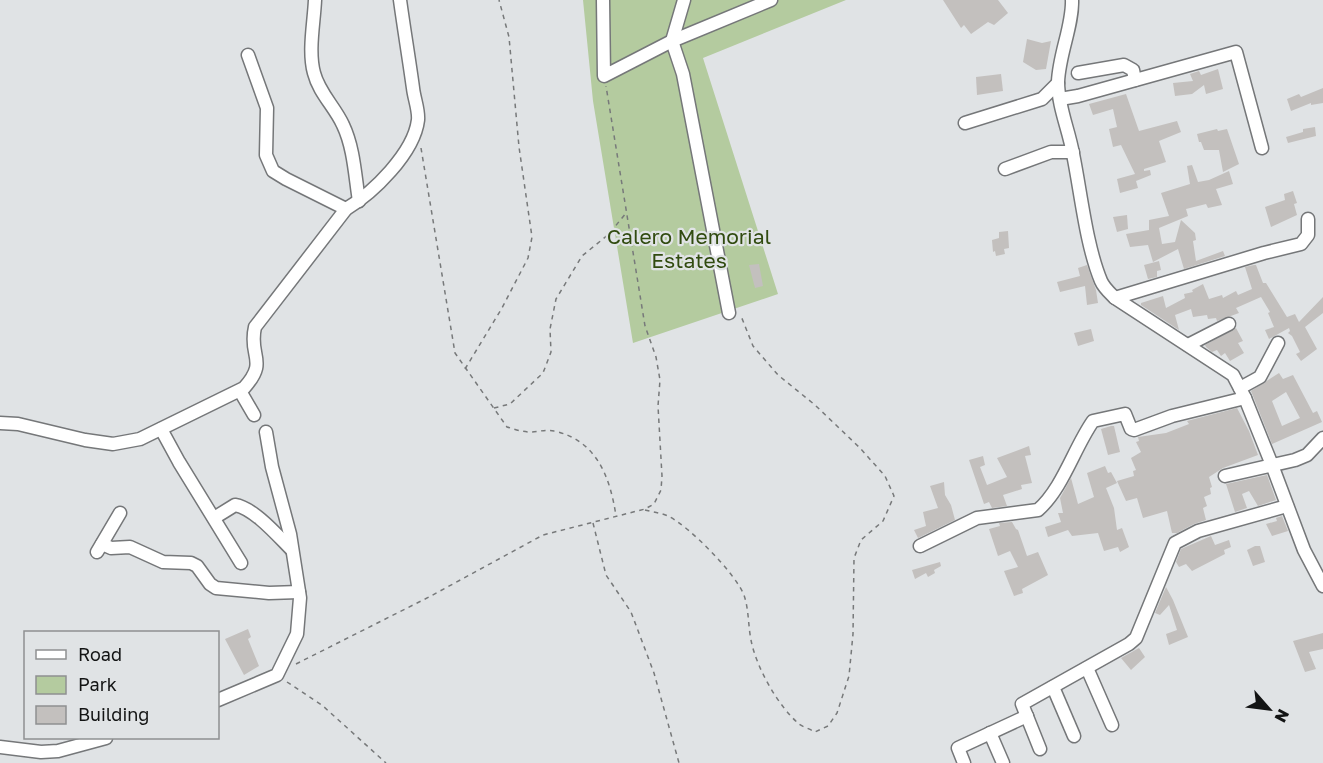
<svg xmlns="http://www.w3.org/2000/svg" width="1323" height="763" font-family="'Golos Text',sans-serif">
<rect width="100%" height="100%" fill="#e0e3e5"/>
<!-- green -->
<path fill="#b4cb9f" d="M583,0H846L703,58L778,294L633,343L593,101Z"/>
<!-- building -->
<g fill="#c3c0be" fill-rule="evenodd">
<path d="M943,0H998L1008,13L994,25L988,22L971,34L964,25L961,28Z"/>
<path d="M1027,39L1042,43L1051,41L1046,69L1036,70L1023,62Z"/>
<path d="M1218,69L1223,89L1206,94L1204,85L1192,94L1175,96L1173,83L1193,81L1190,74L1199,71L1201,75Z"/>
<path d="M1001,74L1003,91L977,95L976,77Z"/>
<path d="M1323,88V103L1311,105V103L1291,111L1287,99L1299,94L1301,97Z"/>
<path d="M1126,94L1139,131L1177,121L1181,132L1159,141L1166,162L1144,169V171L1150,170L1151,175L1136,181L1138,188L1120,193L1117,179L1135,174L1121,145L1113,147L1109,129L1117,127L1113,109L1093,115L1089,104Z"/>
<path d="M1315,127L1316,136L1288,143L1286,137L1303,132V129Z"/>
<path d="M1217,129L1218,131L1227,129L1239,164L1223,172L1219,150H1204L1201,142H1199L1197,134Z"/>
<path d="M1192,165L1198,182L1209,180L1229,171L1233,184L1216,189L1222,205L1208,208L1206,204L1186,209L1188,216L1159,228L1162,244L1175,242L1181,220L1195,233L1196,240L1193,241L1196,261L1223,251L1225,256L1184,269L1178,249L1153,262L1148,245L1130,247L1126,234L1149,230V220L1169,216L1161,193L1190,184L1187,166Z"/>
<path d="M1293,191L1297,203L1294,204L1297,215L1271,227L1265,207L1285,200L1284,194Z"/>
<path d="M1127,215L1128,229L1117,232L1113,217Z"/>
<path d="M1008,231L1009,248L1004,249L1005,254L996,256L995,251L993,252L992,240L999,238V232Z"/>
<path d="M1159,261L1161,270L1157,271V277L1148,279L1144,265Z"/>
<path d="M759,264L763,286L755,288L749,265Z"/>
<path d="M1087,265L1096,290L1098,303L1087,305L1085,286L1060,292L1057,282L1080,276L1078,268Z"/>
<path d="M1254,265H1256L1263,283H1266L1287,317L1295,314L1299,322L1323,297V313L1305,327L1317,349L1301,361L1296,354L1300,352L1292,336L1288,333L1290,331L1289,328L1269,339L1265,330L1274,327L1268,313L1270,312L1261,297L1236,308L1239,313L1217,321L1216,318L1208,319L1207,315L1193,317L1191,309L1175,315L1179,330L1141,305V303L1163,296L1166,308L1185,298L1184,294L1193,292L1192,290L1203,284L1209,299L1222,295L1223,298L1236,291L1238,295L1252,289L1245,267Z"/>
<path d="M1236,328L1243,341L1238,343L1244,353L1230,361L1225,353L1221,356L1217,350L1212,352L1206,347L1205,345Z"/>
<path d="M1091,329L1094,341L1078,346L1074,333Z"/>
<path d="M1279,373L1283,379L1293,375L1313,413L1317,411L1322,422L1272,444L1251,391ZM1286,392L1300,418L1282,426L1272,401Z"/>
<path d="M1237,408L1249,431L1258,455L1223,468L1209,477L1212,487L1210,488L1211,494L1204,497L1207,506L1203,508L1206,520L1194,524L1177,533H1172L1167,511L1143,518L1137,498L1126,501L1117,481L1134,476L1133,471L1136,470L1131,458L1141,452L1136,442L1139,441L1138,437L1166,433L1189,424L1187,421Z"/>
<path d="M1111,426H1114L1120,452L1108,455L1101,429Z"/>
<path d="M1029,446L1031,455L1025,456L1032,483L1021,485L1022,489L1003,495L1007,506L992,508L989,502L984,504L969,460L983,456L985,465L980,467L987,485L1007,477L997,458Z"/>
<path d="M1105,466L1108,473L1111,472L1117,483L1106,488L1114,508L1117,530L1122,528L1129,547L1120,552L1118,547L1104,551L1098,533L1072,536L1068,530L1048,537L1045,527L1061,522L1058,513H1063L1060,498L1071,478L1078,504L1094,497L1087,473Z"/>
<path d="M1267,475L1276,500L1258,506L1249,491L1242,494L1247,508L1235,512L1226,484Z"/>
<path d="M944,482L945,495L951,505L955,520L918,538L914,530L926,526L923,512L938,508L930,486Z"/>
<path d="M1282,516L1288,531L1272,536L1266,524L1277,521L1276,518Z"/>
<path d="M1012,522L1016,529L1018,530L1027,556L1038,552L1048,575L1022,589L1023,593L1014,596L1004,571L1018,567L1010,551L998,556L989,529L1000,526L999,523Z"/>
<path d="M1211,536L1215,545L1229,540L1231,547L1224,550L1225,554L1192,571L1186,564L1179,567L1176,562L1181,549Z"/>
<path d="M1255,546H1260L1265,562L1253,566L1247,550Z"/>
<path d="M940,562L941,566L934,570L935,573L928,577L926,573L915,579L912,570Z"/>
<path d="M1166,587L1173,600L1188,637L1169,645L1166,634L1177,630L1169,605L1160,615L1155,613Z"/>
<path d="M248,629L251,637L248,639L259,666L244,675L225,639Z"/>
<path d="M1323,633V649L1309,652L1316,669L1305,672L1293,641Z"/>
<path d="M1139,648L1145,657L1131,670L1121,658Z"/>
</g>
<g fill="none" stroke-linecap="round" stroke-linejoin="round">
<!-- minor casing -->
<g stroke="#757779" stroke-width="15">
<g id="minor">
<path d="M315,0C314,23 308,51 314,73C319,93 335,107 343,125C354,148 355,176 359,201"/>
<path d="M603,0L604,76L672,41L771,0"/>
<path d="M684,0L672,41L683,74L729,313"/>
<path d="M1072,0C1073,25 1059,54 1058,82C1058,107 1069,130 1073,154C1081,193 1086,245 1101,281C1104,288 1110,293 1115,298L1233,375L1245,398L1272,465L1304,550L1323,586"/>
<path d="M248,55L267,108L266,155L273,171L286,179L346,209"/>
<path d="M1078,73L1124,65L1133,70L1135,80"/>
<path d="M1060,99L1078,96L1236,52L1262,148"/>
<path d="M965,123L1042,99L1058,83"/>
<path d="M1005,169L1051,152H1073"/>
<path d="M1115,298L1264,253L1301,244L1308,235V219"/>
<path d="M1188,345L1229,324"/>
<path d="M1240,388L1260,377L1278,343"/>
<path d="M240,391L254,415"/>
<path d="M0,423L18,424L85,440L113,444L140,439L244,388C269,360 248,357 255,327L346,209C373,193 414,153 418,120C419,110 414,98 413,88C409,59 404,29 400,0"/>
<path d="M161,429L179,462L241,563"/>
<path d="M1225,476L1295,460L1307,455L1323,438"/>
<path d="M214,518L235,505C254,508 278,536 292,550"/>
<path d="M102,544L111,548L130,547L163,562L191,563L197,566L210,584L216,588L269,593L299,592"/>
<path d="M920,546L977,518L1038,510C1063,488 1074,448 1093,421L1125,414L1131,429L1134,430L1172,416L1245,398"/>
<path d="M97,552L120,513"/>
<path d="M1087,668L1112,725"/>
<path d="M1053,687L1074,736"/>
<path d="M218,700L277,675L297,634L300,598L290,534L272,467L266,432"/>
<path d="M990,733L1003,763"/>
<path d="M0,747L41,752L58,751L106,738"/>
<path d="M1040,749L1022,704L1129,644L1136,638L1175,543L1198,531L1287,506"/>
<path d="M964,763L958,748L1027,716"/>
</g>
</g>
<!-- path -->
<g stroke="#77797a" stroke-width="1.5" stroke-dasharray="4.5 4.5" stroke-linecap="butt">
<path d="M421,148L455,353L507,427C514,429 522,432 530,432C538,432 546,429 554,431C596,440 610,476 616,516"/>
<path d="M465,369L502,308L528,258L532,237L519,147L509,37L499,0"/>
<path d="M494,408L510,404L543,373L551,352L550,329L556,299L582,256L609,234L626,213"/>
<path d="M645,510C653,512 661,513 668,516C689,526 735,573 744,595C749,610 748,625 751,640C756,667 778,706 799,724C803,727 810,729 815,732L828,726L837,713L849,676L853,634L854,558L861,540L883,521L894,496L885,476L860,448L815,405L778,375L753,346L741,316"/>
<path d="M593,523L606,575L631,612L654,673L679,763"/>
<path d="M296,664L429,597L543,535L645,509L654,504L661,490L662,476L658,406L660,380L656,357L645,326L606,86"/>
<path d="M287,682L323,706L386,763"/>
</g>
<!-- minor -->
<use href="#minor" stroke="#fff" stroke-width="12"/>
</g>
<g text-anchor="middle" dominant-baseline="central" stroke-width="4.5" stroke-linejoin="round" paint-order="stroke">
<!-- park labels -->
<g font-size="21" fill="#314b10" stroke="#e0e3e5">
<text x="689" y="236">Calero Memorial<tspan x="689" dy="24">Estates</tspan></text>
</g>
</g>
<!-- legend -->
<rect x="24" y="631" width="195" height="108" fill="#e0e3e5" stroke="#8e9091" stroke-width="1.5"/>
<rect x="36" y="650" width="30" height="9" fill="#ffffff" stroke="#8e9091" stroke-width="1.5"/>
<text x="78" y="661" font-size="18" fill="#131414">Road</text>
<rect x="36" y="676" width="30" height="18" fill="#b4cb9f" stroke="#8e9091" stroke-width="1.5"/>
<text x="78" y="691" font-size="18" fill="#131414">Park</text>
<rect x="36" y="706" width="30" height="18" fill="#c3c0be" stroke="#8e9091" stroke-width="1.5"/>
<text x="78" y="721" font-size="18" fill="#131414">Building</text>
<!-- north arrow -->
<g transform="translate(1269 709) rotate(118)" stroke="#e0e3e5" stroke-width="4.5" paint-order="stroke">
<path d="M0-4.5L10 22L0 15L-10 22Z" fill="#131414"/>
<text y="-9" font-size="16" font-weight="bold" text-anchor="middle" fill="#131414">N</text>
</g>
</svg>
